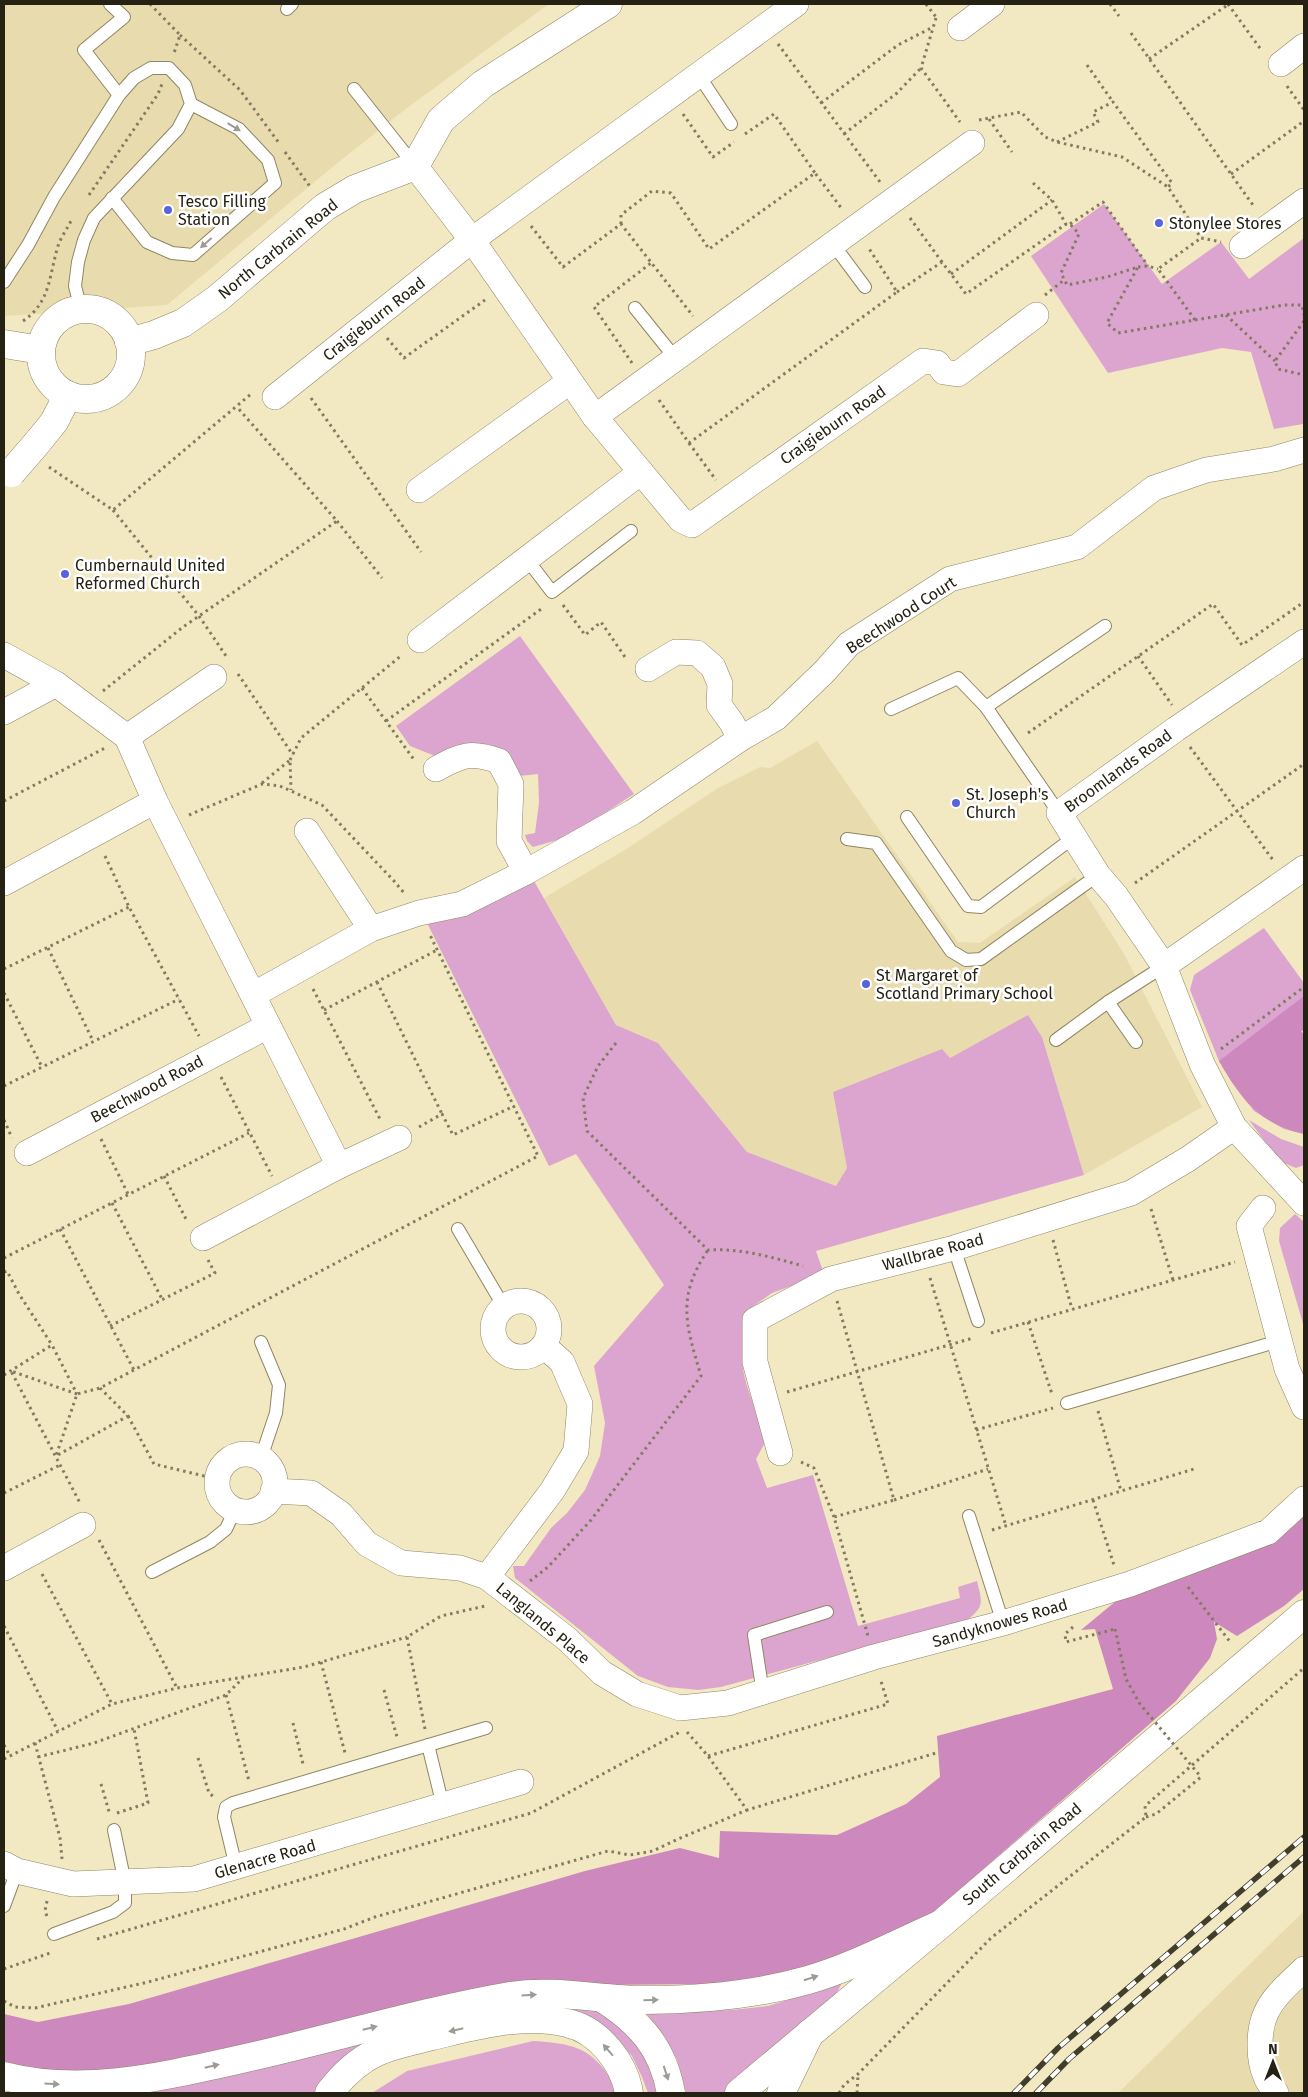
<svg xmlns="http://www.w3.org/2000/svg" width="1308" height="2097" font-family="'Fira Sans',sans-serif">
<rect width="100%" height="100%" fill="#f2e8c2"/>
<!-- built -->
<g fill="#e8dcaf">
<path d="M4,4H549L403,111L330,169L167,305L4,316Z"/>
<path d="M817,741L958,942L980,943L1075,877L1123,952L1202,1107L1084,1175L1042,1037L1028,1016L950,1058L833,1092L847,1168L836,1186L747,1152L658,1043L616,1025L544,898L628,848L718,788L760,767L770,768Z"/>
<path d="M1304,1911V2093H1118Z"/>
</g>
<!-- green -->
<g fill="#dca5cf">
<path d="M1104,204L1162,284L1221,242L1249,279L1304,238L1303,424L1274,429L1251,352L1222,348L1108,373L1031,256Z"/>
<path d="M520,636L634,794L568,837L533,847L527,841L525,835L535,833L539,803L538,774L519,776L507,756L488,744H469L435,756L410,746L396,726Z"/>
<path d="M534,881L616,1025L658,1043L747,1152L836,1186L847,1168L833,1092L942,1049L950,1058L1028,1015L1042,1037L1084,1175L816,1251L824,1274L772,1293L749,1309C746,1325 742,1343 742,1360C743,1384 759,1416 767,1439L756,1459L767,1488L813,1475L858,1626L960,1598L958,1587L977,1581C982,1602 985,1606 967,1620L721,1687L698,1690L668,1687L638,1676L515,1578L513,1566H524L551,1528L567,1513L585,1490L600,1456L605,1423L594,1366L664,1285L576,1154L549,1166L425,919L450,920Z"/>
<path d="M1264,928L1304,983V1030L1301,1031L1304,1035V1134L1284,1129L1254,1111L1231,1081L1219,1061L1190,990L1194,975Z"/>
<path d="M1249,1120L1281,1139L1304,1147V1165L1296,1168L1279,1161Z"/>
<path d="M1295,1214L1304,1222V1327L1279,1241L1280,1228Z"/>
<path d="M842,1983L835,1996L723,2093H686L677,2059L646,2012L732,2010L768,2006Z"/>
<path d="M575,2007L614,2014L634,2030L667,2093H648L642,2077L632,2056L618,2041L581,2018L396,2042L331,2093H147L509,2009Z"/>
<path d="M533,2041C581,2044 595,2050 619,2093H372L407,2071Z"/>
</g>
<!-- forest -->
<g fill="#cd88bd">
<path d="M1304,996V1030L1301,1031L1304,1035V1134C1258,1123 1242,1100 1219,1061Z"/>
<path d="M1304,1511V1589L1284,1606L1237,1636L1214,1622L1217,1639L1210,1658L1176,1701L918,1926L780,1976L716,1984L601,1985L558,1980L488,1990L173,2065L93,2073L17,2071L4,2065V2014L38,2022L129,2004L585,1871L680,1848L719,1858L720,1831L837,1835L906,1804L940,1777L937,1736L1113,1689L1095,1629L1081,1630L1116,1601L1246,1554L1278,1540Z"/>
</g>
<g fill="none" stroke-linecap="round" stroke-linejoin="round">
<!-- service casing -->
<g stroke="#8f8663" stroke-width="14">
<g id="service">
<path d="M110,4L124,17L84,50L119,95"/>
<path d="M287,9L292,4"/>
<path d="M698,74L731,124"/>
<path d="M354,89L415,166"/>
<path d="M112,198L147,242L172,253L193,255L275,183L268,160L239,129L191,104"/>
<path d="M833,244L865,287"/>
<path d="M4,282L28,245L54,197L119,95L134,78L151,68H169L185,85L191,104L178,129L94,218L84,240L78,262L75,286L81,310"/>
<path d="M635,308L676,359"/>
<path d="M526,558L552,592L631,531"/>
<path d="M986,707L1105,626"/>
<path d="M891,709L958,678L986,707L1059,813"/>
<path d="M907,817L968,906L981,907L1074,837"/>
<path d="M847,839L876,843L951,951L966,960L981,959L1098,875"/>
<path d="M1108,1002L1136,1042"/>
<path d="M1056,1040L1108,1002L1164,966"/>
<path d="M458,1229L504,1307"/>
<path d="M954,1248L978,1321"/>
<path d="M1067,1403L1279,1341"/>
<path d="M261,1458L276,1413L279,1385L261,1342"/>
<path d="M969,1516L1003,1623"/>
<path d="M152,1572L210,1542L226,1529L235,1510"/>
<path d="M763,1693L754,1635L827,1612"/>
<path d="M428,1745L443,1806"/>
<path d="M236,1867L224,1817L226,1807L233,1803L486,1728"/>
<path d="M4,1906L17,1871"/>
<path d="M54,1934L113,1912L125,1903V1883L114,1830"/>
</g>
</g>
<!-- minor casing -->
<g stroke="#8f8663" stroke-width="26">
<g id="minor">
<path d="M960,28L992,4"/>
<path d="M1281,64L1304,46"/>
<path d="M415,166L472,240L595,417L681,520L692,525L923,361L937,363L944,372L958,374L1036,315"/>
<path d="M1242,246L1304,201"/>
<path d="M275,397L472,240L796,4"/>
<path d="M595,417L972,143"/>
<path d="M419,490L569,382"/>
<path d="M420,640L641,472"/>
<path d="M1304,642L1176,729L1059,813L1098,875L1116,896L1164,966L1202,1064L1234,1127L1304,1203"/>
<path d="M4,655L56,684L127,737L155,801L339,1166L399,1138"/>
<path d="M4,712L56,684"/>
<path d="M127,737L214,677"/>
<path d="M740,739L776,718L824,672L849,644L950,579L1077,547L1154,488L1206,470L1274,459L1304,450"/>
<path d="M436,769C462,755 470,751 499,761L511,784L509,841L526,872"/>
<path d="M307,831L371,929"/>
<path d="M4,883L155,801"/>
<path d="M1164,966L1304,868"/>
<path d="M253,995L371,929L419,913L462,904L526,872L633,812L740,739L732,723L719,705L720,684L713,667L697,653L676,652L648,669"/>
<path d="M27,1153L268,1026"/>
<path d="M1263,1208L1249,1226L1287,1369L1304,1407"/>
<path d="M203,1238L339,1166"/>
<circle cx="521" cy="1329" r="28"/>
<path d="M780,1453L755,1362V1320L831,1279L954,1248L1131,1193L1188,1159L1234,1127"/>
<circle cx="246" cy="1483" r="29"/>
<path d="M273,1491L311,1493L341,1514L367,1544L401,1563L460,1568L487,1577L567,1639L602,1673L637,1694L680,1708L728,1703L874,1657L1003,1623L1130,1584L1268,1532L1304,1499"/>
<path d="M4,1568L83,1525"/>
<path d="M487,1577L552,1491L576,1451L580,1404L562,1362L544,1346"/>
<path d="M4,1864L17,1871L73,1884L194,1879L521,1782"/>
<path d="M1276,2093C1273,2088 1268,2083 1266,2077C1258,2060 1258,2030 1266,2013C1274,1995 1291,1982 1304,1969"/>
</g>
</g>
<!-- tertiary casing -->
<g stroke="#8f8663" stroke-width="29">
<g id="tertiary">
<circle cx="86" cy="354" r="45"/>
<path d="M129,342L154,335L183,323L217,299L325,207L355,189L415,166L441,120L483,84L608,4"/>
<path d="M4,344L41,350"/>
<path d="M37,443L54,422L68,395"/>
<path d="M739,2093L941,1924L1304,1614"/>
</g>
</g>
<!-- secondary casing -->
<g stroke="#8f8663" stroke-width="29">
<g id="secondary">
<path d="M602,1998C640,2022 663,2048 671,2093"/>
<path d="M4,2076C82,2096 160,2077 237,2060C328,2040 418,2012 510,1996C555,1989 600,2000 645,2000C700,2000 755,1995 808,1980C853,1967 898,1943 941,1924"/>
<path d="M329,2093C342,2076 357,2061 377,2052C395,2044 414,2041 432,2036C475,2026 523,2012 567,2023C599,2030 624,2063 629,2093"/>
<path d="M781,2093L810,2033"/>
</g>
</g>
<!-- path -->
<g stroke="#827b62" stroke-width="3" stroke-dasharray="2.5 4" stroke-linecap="butt">
<path d="M150,4L180,35L174,53"/>
<path d="M926,4L936,17"/>
<path d="M1110,4L1119,16"/>
<path d="M1228,4L1262,51"/>
<path d="M936,18L921,68L960,122"/>
<path d="M1131,33L1255,208"/>
<path d="M180,35L240,90L279,143"/>
<path d="M778,44L880,182"/>
<path d="M1149,59L1229,4"/>
<path d="M1087,65L1113,102"/>
<path d="M1287,86L1304,110"/>
<path d="M821,103L898,45L933,27"/>
<path d="M683,114L713,157L734,142"/>
<path d="M989,119L1012,152"/>
<path d="M979,120L1021,112L1045,137L1057,142L1122,157L1168,187L1201,238L1221,242"/>
<path d="M745,134L774,114L815,173"/>
<path d="M844,134L897,93L921,68"/>
<path d="M1057,142L1098,122L1093,112L1113,102L1172,183L1168,187"/>
<path d="M285,152L311,188"/>
<path d="M1231,174L1304,121"/>
<path d="M1033,183L1052,200L1066,224H1070L1079,234L1061,273L1067,285L1107,277L1138,267L1107,323L1118,333L1284,305H1302L1304,315"/>
<path d="M89,195L158,94L162,84"/>
<path d="M910,218L942,262"/>
<path d="M621,224V215L652,191L671,193L709,249L815,173L842,209"/>
<path d="M1070,224L1103,202L1148,266"/>
<path d="M531,226L563,267L621,224L693,316"/>
<path d="M1138,267L1148,266L1158,269"/>
<path d="M951,274L1052,200"/>
<path d="M897,292L942,262L966,294L1066,224"/>
<path d="M1045,295L1064,280"/>
<path d="M1226,315L1275,361"/>
<path d="M1195,320L1158,269L1201,238"/>
<path d="M23,321C51,302 49,275 58,246C61,237 67,229 71,221"/>
<path d="M1304,321L1275,361L1278,369L1304,375"/>
<path d="M387,338L404,358L485,300"/>
<path d="M632,363L594,307L651,263"/>
<path d="M311,398L421,552"/>
<path d="M659,400L689,443L897,292L868,247"/>
<path d="M689,443L716,480"/>
<path d="M49,467L113,510L251,394"/>
<path d="M113,510L199,616L226,656"/>
<path d="M337,521L382,578"/>
<path d="M563,605L585,635L601,622L625,657L628,658"/>
<path d="M1138,656L1172,705"/>
<path d="M238,674L293,755"/>
<path d="M362,688L415,761"/>
<path d="M103,691L183,627L337,521L237,407"/>
<path d="M386,721L544,607"/>
<path d="M1028,733L1213,604L1242,645L1304,602"/>
<path d="M1190,747L1273,860"/>
<path d="M290,760L301,738L402,655"/>
<path d="M262,783L290,760L291,790"/>
<path d="M4,801L105,748"/>
<path d="M189,815L262,784L280,786L322,805L394,881L405,894"/>
<path d="M105,856L129,907L199,1036"/>
<path d="M1135,883L1304,764"/>
<path d="M48,948L93,1041"/>
<path d="M4,969L129,907"/>
<path d="M377,982L442,1114"/>
<path d="M313,989L381,1121"/>
<path d="M4,993L42,1067"/>
<path d="M324,1010L437,950"/>
<path d="M616,1043L598,1066L583,1098L587,1131L708,1250C741,1248 771,1257 803,1266"/>
<path d="M1221,1049L1304,987"/>
<path d="M221,1077L272,1176"/>
<path d="M4,1086L179,999"/>
<path d="M4,1120L12,1138"/>
<path d="M419,1127L442,1114L453,1135L514,1106"/>
<path d="M101,1139L128,1194"/>
<path d="M164,1176L187,1221"/>
<path d="M112,1203L162,1299"/>
<path d="M1151,1209L1173,1280"/>
<path d="M60,1229L134,1370"/>
<path d="M1053,1240L1072,1309"/>
<path d="M4,1258L249,1133"/>
<path d="M4,1272L7,1271L19,1294L52,1345"/>
<path d="M930,1278L1006,1526"/>
<path d="M837,1301L894,1500L834,1517L868,1636"/>
<path d="M1028,1322L1052,1394"/>
<path d="M110,1326L215,1273L208,1260"/>
<path d="M991,1333L1235,1262"/>
<path d="M4,1375L52,1345L77,1394"/>
<path d="M100,1388L128,1416L56,1456L77,1394L100,1388L538,1156L429,933"/>
<path d="M787,1392L973,1338"/>
<path d="M77,1394L11,1371L80,1503"/>
<path d="M1098,1411L1121,1491"/>
<path d="M128,1416L154,1464L217,1479"/>
<path d="M976,1430L1053,1408"/>
<path d="M801,1462L814,1468L834,1517"/>
<path d="M4,1493L60,1465"/>
<path d="M894,1500L988,1469"/>
<path d="M1093,1500L1114,1565"/>
<path d="M992,1530L1194,1469"/>
<path d="M99,1540L177,1688"/>
<path d="M42,1574L112,1704"/>
<path d="M530,1581L548,1567L591,1520L701,1376C686,1325 676,1297 708,1250"/>
<path d="M1188,1587L1231,1643"/>
<path d="M4,1626L58,1731"/>
<path d="M1073,1627L1065,1634L1066,1642L1115,1629"/>
<path d="M321,1662L345,1753"/>
<path d="M384,1690L397,1737"/>
<path d="M226,1695L249,1781"/>
<path d="M293,1723L303,1764"/>
<path d="M425,1729L407,1637L441,1616L485,1606"/>
<path d="M687,1732L708,1756L747,1810L936,1753"/>
<path d="M35,1743L60,1838L62,1859"/>
<path d="M4,1745L10,1756"/>
<path d="M708,1756L888,1704L880,1678"/>
<path d="M38,1757L94,1743L226,1695L243,1678"/>
<path d="M198,1758L209,1793L214,1797"/>
<path d="M4,1759L112,1704L177,1688L304,1667L407,1637"/>
<path d="M101,1784L110,1815"/>
<path d="M117,1813L148,1803L134,1729"/>
<path d="M1146,1817L1156,1814L1201,1777"/>
<path d="M47,1901L45,1911L48,1919"/>
<path d="M97,1939L531,1813L680,1732"/>
<path d="M4,1969L53,1952"/>
<path d="M4,2001L15,2007L35,2008L148,1982L344,1929L375,1917L608,1851L630,1855L653,1851L678,1839L747,1810"/>
<path d="M839,2093L844,2085L858,2074L991,1938L1146,1817L1145,1806L1304,1668"/>
<path d="M857,2093L858,2075"/>
</g>
<!-- service -->
<use href="#service" stroke="#fff" stroke-width="12"/>
<!-- minor -->
<use href="#minor" stroke="#fff" stroke-width="25"/>
<!-- tertiary -->
<use href="#tertiary" stroke="#fff" stroke-width="28"/>
<!-- secondary -->
<use href="#secondary" stroke="#fff" stroke-width="28"/>
<!-- rail casing -->
<g stroke="#423e2c" stroke-width="5.5">
<g id="rail">
<path d="M1014,2093L1058,2048L1304,1837"/>
<path d="M1036,2093L1069,2059L1304,1857"/>
</g>
</g>
<!-- rail -->
<use href="#rail" stroke="#fff" stroke-width="4" stroke-dasharray="11" stroke-linecap="butt"/>
<!-- tertiary-bridge casing -->
<g stroke="#8f8663" stroke-width="29" stroke-linecap="butt">
<path id="tertiary-bridge" d="M11,473L37,443"/>
</g>
<!-- path-bridge -->
<path stroke="#827b62" stroke-width="3" stroke-dasharray="2.5 4" stroke-linecap="butt" d="M1115,1629L1126,1679L1140,1704L1201,1777"/>
<!-- tertiary-bridge -->
<use href="#tertiary-bridge" stroke="#fff" stroke-width="28"/>
</g>
<!-- one-way arrows -->
<defs><path id="oneway-solid" d="M-6-.8H1V-3.2L6.5 0L1 3.2V.8H-6Z" transform="scale(1.25)"/></defs>
<g fill="#9d9b95">
<use href="#oneway-solid" transform="translate(234 127) rotate(31)"/>
<use href="#oneway-solid" transform="translate(206 243) rotate(139)"/>
<use href="#oneway-solid" transform="translate(811 1978) rotate(-18)"/>
<use href="#oneway-solid" transform="translate(529 1995) rotate(-3)"/>
<use href="#oneway-solid" transform="translate(651 2000) rotate(-1)"/>
<use href="#oneway-solid" transform="translate(370 2028) rotate(-14)"/>
<use href="#oneway-solid" transform="translate(456 2030) rotate(167)"/>
<use href="#oneway-solid" transform="translate(608 2050) rotate(-131)"/>
<use href="#oneway-solid" transform="translate(212 2066) rotate(-13)"/>
<use href="#oneway-solid" transform="translate(666 2073) rotate(72)"/>
<use href="#oneway-solid" transform="translate(52 2084) rotate(4)"/>
</g>
<!-- markers -->
<g fill="#5963da" stroke="#fff" stroke-width="2">
<circle cx="168" cy="210" r="5"/>
<circle cx="1159" cy="223" r="5"/>
<circle cx="65" cy="574" r="5"/>
<circle cx="956" cy="803" r="5"/>
<circle cx="866" cy="984" r="5"/>
</g>
<g text-anchor="middle" dominant-baseline="central" stroke-width="5" stroke-linejoin="round" paint-order="stroke">
<!-- poi labels -->
<g font-size="16" fill="#252113" stroke="#fff" text-anchor="start">
<text x="178" y="201">Tesco Filling<tspan x="178" dy="18">Station</tspan></text>
<text x="1169" y="223">Stonylee Stores</text>
<text x="75" y="565">Cumbernauld United<tspan x="75" dy="18">Reformed Church</tspan></text>
<text x="966" y="794">St. Joseph's<tspan x="966" dy="18">Church</tspan></text>
<text x="876" y="975">St Margaret of<tspan x="876" dy="18">Scotland Primary School</tspan></text>
</g>
<!-- street labels -->
<g font-size="16" fill="#252113" stroke="#fff">
<text transform="translate(278 249) rotate(-39)">North Carbrain Road</text>
<text transform="translate(374 319) rotate(-38)">Craigieburn Road</text>
<text transform="translate(833 425) rotate(-35)">Craigieburn Road</text>
<text transform="translate(901 615) rotate(-33)">Beechwood Court</text>
<text transform="translate(1118 771) rotate(-36)">Broomlands Road</text>
<text transform="translate(147 1089) rotate(-28)">Beechwood Road</text>
<text transform="translate(933 1252) rotate(-15)">Wallbrae Road</text>
<text transform="translate(543 1623) rotate(40)">Langlands Place</text>
<text transform="translate(1000 1623) rotate(-16)">Sandyknowes Road</text>
<text transform="translate(1022 1854) rotate(-40)">South Carbrain Road</text>
<text transform="translate(265 1859) rotate(-16)">Glenacre Road</text>
</g>
</g>
<!-- border -->
<rect width="1308" height="2097" fill="none" stroke="#252113" stroke-width="10"/>
<!-- north arrow -->
<g transform="translate(1273 2062)" stroke="#ffffff" stroke-width="4" paint-order="stroke">
<path d="M0-4L9 19L0 12L-9 19Z" fill="#252113"/>
<text y="-8" font-size="14" font-weight="bold" text-anchor="middle" fill="#252113">N</text>
</g>
</svg>
